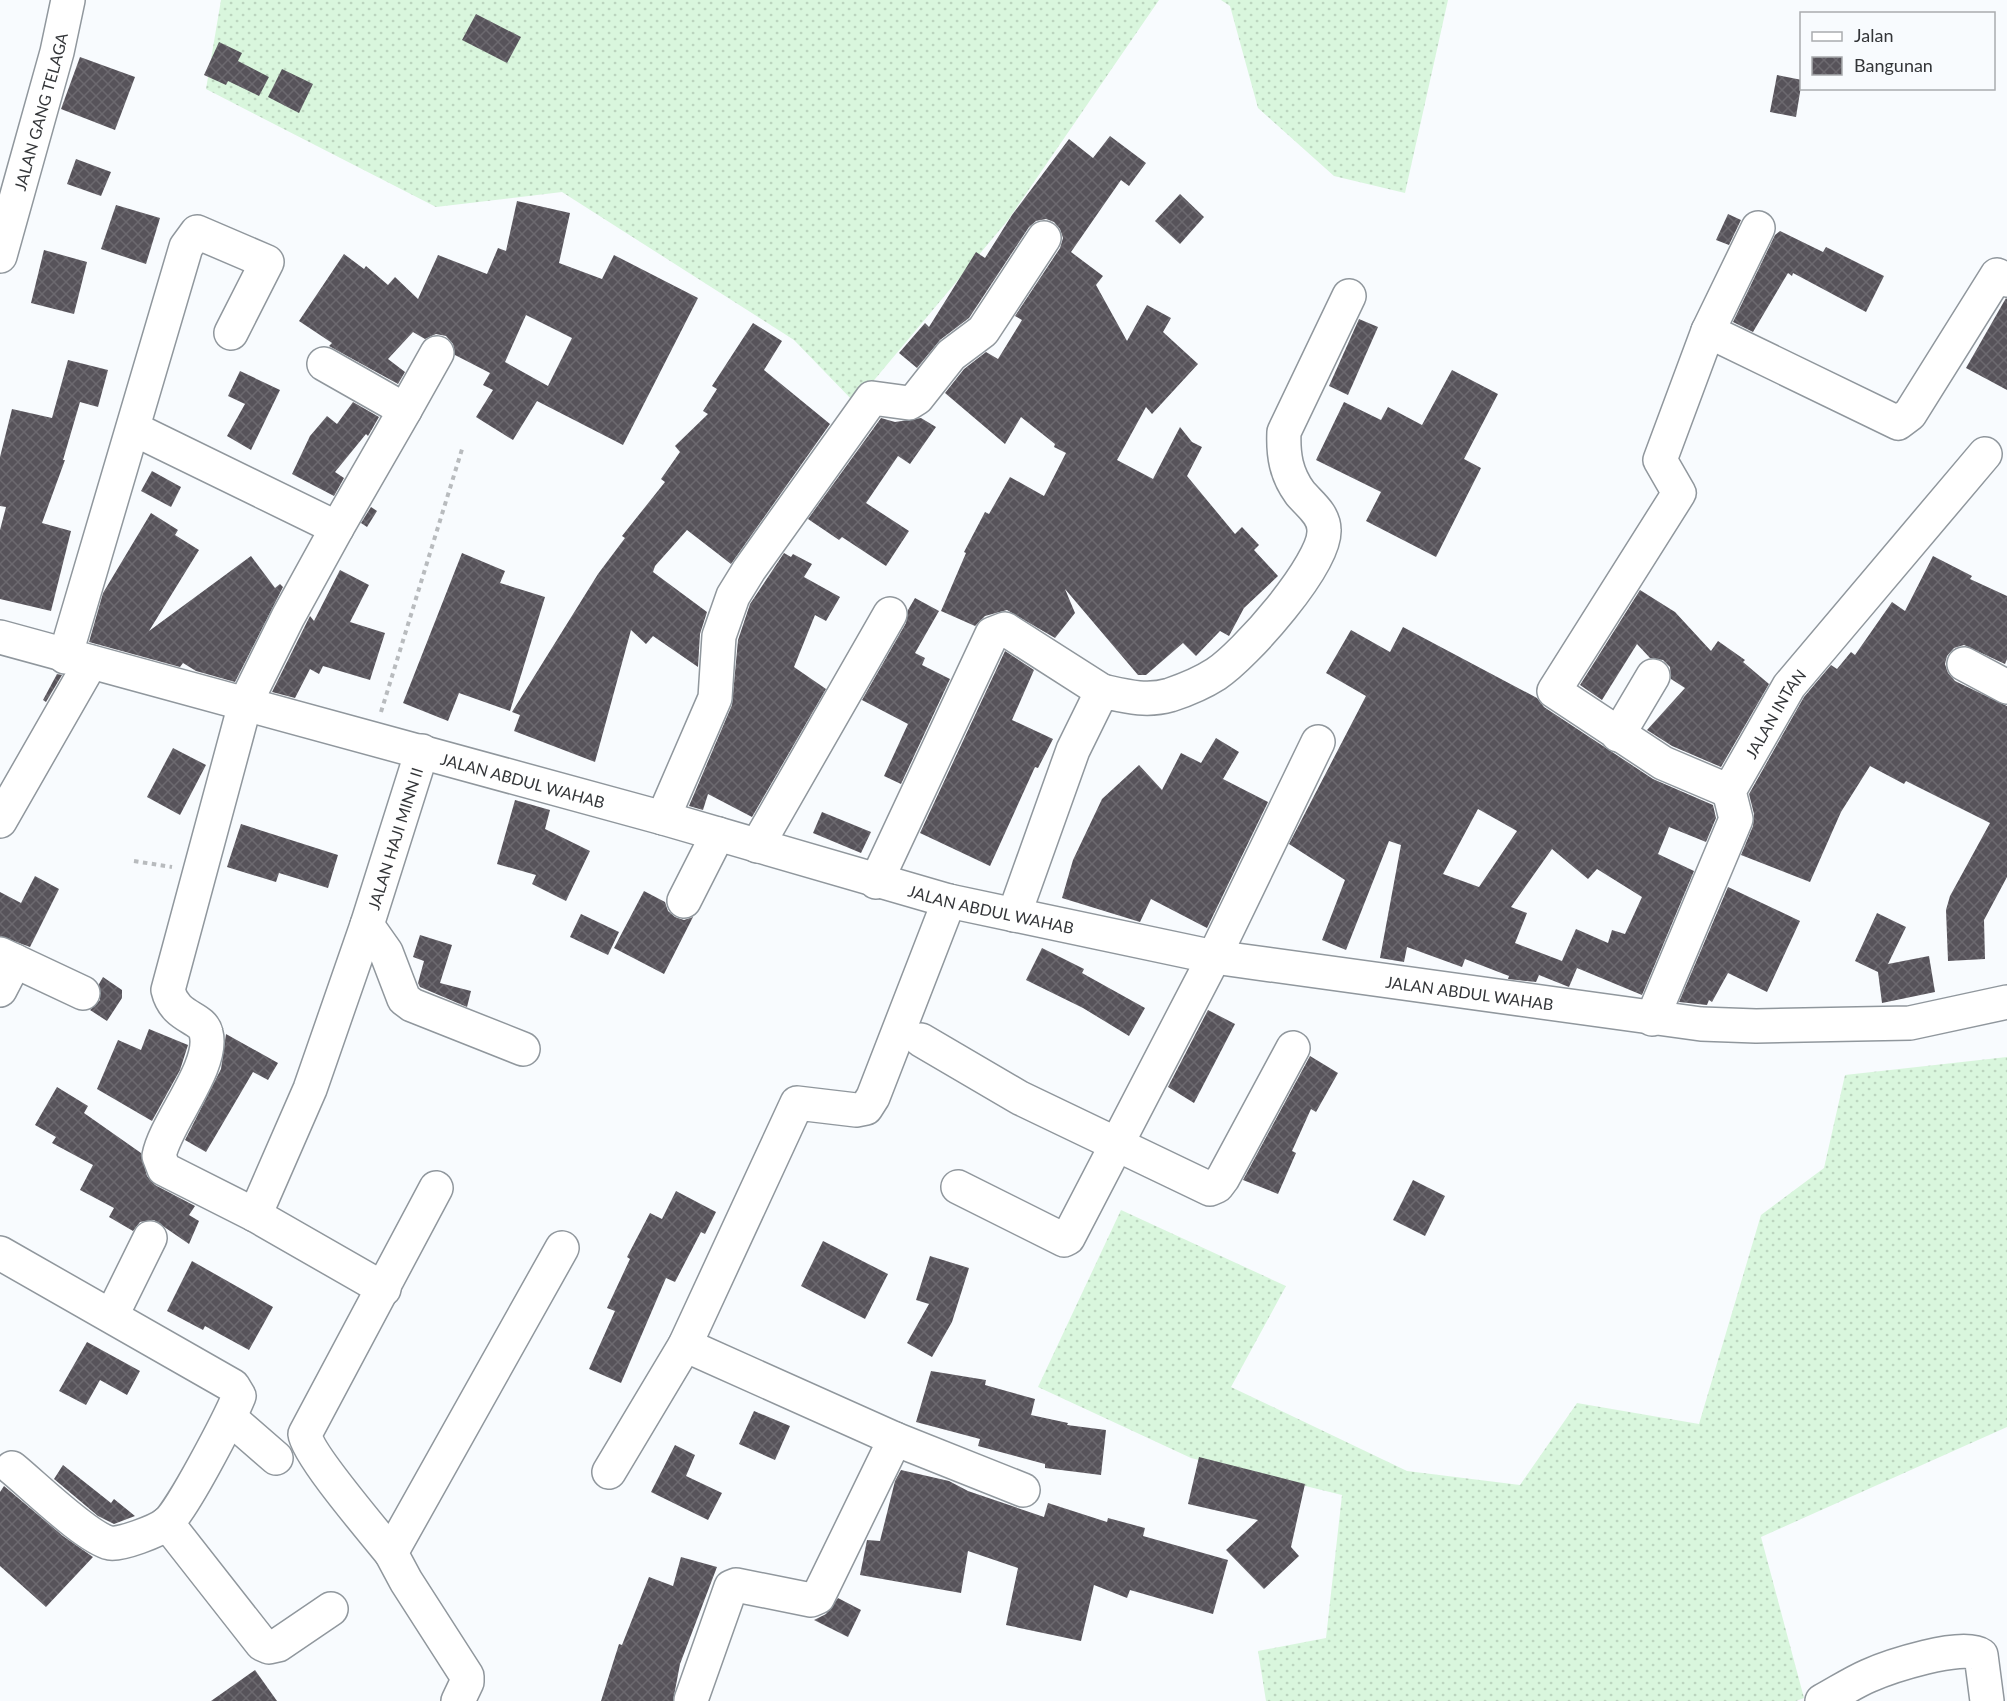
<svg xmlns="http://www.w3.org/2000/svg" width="2007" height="1701" font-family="Lato,sans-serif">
<defs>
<pattern id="grass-dots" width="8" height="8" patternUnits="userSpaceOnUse" patternTransform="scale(1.5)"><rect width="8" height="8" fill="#d9f6dd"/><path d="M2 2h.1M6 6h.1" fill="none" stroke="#bbd4be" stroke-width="1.8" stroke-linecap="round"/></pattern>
<pattern id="building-cross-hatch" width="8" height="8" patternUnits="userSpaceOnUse" patternTransform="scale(1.5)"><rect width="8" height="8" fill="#57535a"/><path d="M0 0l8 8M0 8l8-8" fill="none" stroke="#6c696f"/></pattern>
</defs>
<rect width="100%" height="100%" fill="#f8fbfe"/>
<!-- grass -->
<g fill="url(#grass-dots)">
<path d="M221,0H1159L1008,220L855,403L794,340L562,192L436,207L206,89Z"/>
<path d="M1221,0H1448L1405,193L1334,176L1258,108L1230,6Z"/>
<path d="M2007,1057V1427L1761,1537L1804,1698L1796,1701H1266L1258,1651L1326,1638L1342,1495L1191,1458L1038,1387L1121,1210L1286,1286L1231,1387L1407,1471L1520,1485L1577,1403L1699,1424L1761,1215L1824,1168L1845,1075Z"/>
</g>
<!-- building -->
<g fill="url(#building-cross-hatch)" fill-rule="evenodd">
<path d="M476,14L521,37L507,63L462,40Z"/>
<path d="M219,42L242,53L238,61L269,77L259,96L228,81L226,85L204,75Z"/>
<path d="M80,57L135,77L115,130L61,109Z"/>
<path d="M282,69L313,84L299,113L268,97Z"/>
<path d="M1777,75L1802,80L1796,117L1770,112Z"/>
<path d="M1110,136L1146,163L1129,186L1121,180L1071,252L1103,276L1096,285L1127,341L1147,305L1171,318L1163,332L1198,364L1152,414L1146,407L1117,460L1153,479L1180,427L1192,442L1202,447L1187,476L1235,534L1242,527L1259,545L1254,550L1278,576L1244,608L1229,636L1220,631L1196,656L1183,643L1146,675H1138L1065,589L1075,613L1055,638L1007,610L985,616L975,626L941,611L966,553L964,552L985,512L989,514L1010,477L1044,496L1066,453L1054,447L1055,444L1021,417L1005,444L945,393L964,369L986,352L998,359L1022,320L1015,316L1060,248L1063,238L1060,229L1054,222L1046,219L1036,221L1029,227L969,318L940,340L917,368L899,353L925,323L929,327L976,252L985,258L1012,215L1069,139L1093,158Z"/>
<path d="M76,159L111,172L101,196L67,184Z"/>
<path d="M1180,194L1204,217L1180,244L1155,221Z"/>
<path d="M517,201L570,213L559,263L602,279L614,255L698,298L623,445L537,401L513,440L476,417L493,390L483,385L490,373L455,355L453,344L446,336L436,334L425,339L413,332L388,359L405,372L398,384L329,346L332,343L299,321L344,254L364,269L366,266L388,285L395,277L418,299L438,255L487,274L498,248L506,251ZM526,315L572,338L548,386L505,362Z"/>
<path d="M116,205L160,218L146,264L101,249Z"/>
<path d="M1728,214L1741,220L1729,245L1716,240Z"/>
<path d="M1780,231L1823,252L1826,247L1884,276L1866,312L1793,273L1792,276L1788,273L1753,332L1733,322L1775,235Z"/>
<path d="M44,250L87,262L74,314L31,303Z"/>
<path d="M2006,298L2007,299V390L1966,368Z"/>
<path d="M1359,319L1378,327L1348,395L1329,386Z"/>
<path d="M753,323L782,341L764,370L830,424L731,564L687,530L655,566L653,572L707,612L700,634L698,667L653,636L646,644L631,630L595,762L514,731L520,715L512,712L598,574L625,538L622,536L665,482L661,479L680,452L675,446L708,414L703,411L717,389L712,386Z"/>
<path d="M68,360L108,370L98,407L80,402L63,460H65L42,523L71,531L51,611L0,599V530L6,507L0,506V457L12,409L52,418Z"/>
<path d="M1452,370L1498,394L1464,459L1481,468L1436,557L1366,521L1381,492L1316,460L1344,402L1381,420L1388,407L1422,425Z"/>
<path d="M240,371L280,390L251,450L227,436L245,404L228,396Z"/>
<path d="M353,402L379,417L368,436L366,434L335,472L344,478L334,496L292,474L310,436L327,416L337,424Z"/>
<path d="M881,418L895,422L921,418L936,427L910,464L898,456L866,503L909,531L886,566L842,537L839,540L808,519Z"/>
<path d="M152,471L181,487L171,507L141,491Z"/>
<path d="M371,507L377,511L367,527L361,523Z"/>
<path d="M151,513L178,530L175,535L199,550L149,631L251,556L275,588L280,584L283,587L235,682L196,671L183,663L180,667L89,642L103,593Z"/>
<path d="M462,553L505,571L500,583L545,597L510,711L459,693L448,721L403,703Z"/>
<path d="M784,553L791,557L793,554L812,564L804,577L840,597L826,621L815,615L794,667L826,689L752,817L708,794L703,810L689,806L732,705L738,640L750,604Z"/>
<path d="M1933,556L1972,576L1970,579L2007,596V659L2005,664L1964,645L1954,648L1947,656L1945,664L1948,673L1955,681L2007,706V877L1984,920L1985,959L1948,961L1946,910L1950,896L1990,823L1906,781L1904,784L1870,766L1841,812L1810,882L1741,855L1753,826L1754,814L1749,794L1804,697L1831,665L1837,669L1851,652L1855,655L1892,602L1905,611Z"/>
<path d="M340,570L369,585L350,622L385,633L370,680L323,666L319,674L310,669L295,698L272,692L310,616L314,621Z"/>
<path d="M1640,590L1675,612L1711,651L1718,641L1745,660L1743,662L1769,684L1721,767L1672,746L1647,730L1685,688L1671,679L1670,667L1663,660L1650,658L1637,644L1602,700L1580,685Z"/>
<path d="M915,598L939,611L915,653L925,658L922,665L950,679L901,784L884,776L908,724L862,700L906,623L908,610Z"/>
<path d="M1403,627L1537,698L1544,707L1653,779L1713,805L1716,818L1706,842L1669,827L1658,854L1694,871L1642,995L1577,968L1569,987L1539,975L1536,982L1508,979L1509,976L1465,959L1462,967L1407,947L1404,962L1380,958L1401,845L1389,841L1346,950L1322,940L1345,880L1289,844L1366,696L1326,673L1351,630L1390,652ZM1478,809L1517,831L1479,887L1443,874ZM1552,849L1588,879L1597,869L1642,897L1625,934L1612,930L1608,943L1576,929L1562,961L1515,943L1527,913L1511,907Z"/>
<path d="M1005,651L1034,670L1012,720L1053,739L1038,768L1035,767L990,866L920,833Z"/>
<path d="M57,674L62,675L46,702L43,700Z"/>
<path d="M1216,738L1239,752L1223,779L1268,802L1207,928L1151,899L1140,922L1062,898L1073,860L1102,799L1139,765L1162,790L1181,753L1201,763Z"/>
<path d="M173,748L206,765L180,815L147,797Z"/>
<path d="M515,800L550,810L545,829L590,851L566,901L532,884L536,875L497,864Z"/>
<path d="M822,812L871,832L861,853L813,833Z"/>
<path d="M241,824L338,855L328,888L279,873L276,882L227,867Z"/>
<path d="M35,876L59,889L30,947L0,936V892L21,903Z"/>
<path d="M1728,887L1800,921L1767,992L1728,973L1712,1002L1709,1000L1707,1005L1679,1002Z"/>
<path d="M644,891L665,902L668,911L675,917L684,920L693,917L664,974L614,948Z"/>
<path d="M1877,913L1906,927L1888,964L1929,956L1935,992L1882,1003L1878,972L1855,961Z"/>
<path d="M581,914L619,932L608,955L570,937Z"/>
<path d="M420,935L452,945L440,983L471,991L467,1007L420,987L418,983L424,961L413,957Z"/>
<path d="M1042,948L1084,969L1082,973L1145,1008L1129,1036L1083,1008L1026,980Z"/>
<path d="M103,977L122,990V998L107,1021L90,1010L100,1000L99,984Z"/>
<path d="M1208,1010L1235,1024L1194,1103L1168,1087Z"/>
<path d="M149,1029L188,1045L180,1070L152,1121L97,1089L118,1040L141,1050Z"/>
<path d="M226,1034L278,1063L268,1080L253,1072L206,1152L185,1140L221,1069Z"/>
<path d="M1310,1056L1338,1073L1316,1112L1311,1109L1292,1151L1296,1153L1278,1194L1243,1180Z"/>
<path d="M57,1087L88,1106L84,1113L141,1153L147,1176L155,1185L195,1206L189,1215L199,1221L189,1244L154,1220L140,1222L133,1231L109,1217L114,1208L80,1190L93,1165L52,1143L56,1137L35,1125Z"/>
<path d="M1413,1180L1445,1196L1425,1236L1393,1220Z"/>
<path d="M676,1191L716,1212L705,1234L701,1232L675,1282L666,1278L621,1383L589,1369L615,1311L607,1308L630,1259L627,1257L650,1213L662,1219Z"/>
<path d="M823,1241L888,1274L865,1319L801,1286Z"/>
<path d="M930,1256L969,1268L952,1322L932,1357L907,1343L929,1304L916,1300Z"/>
<path d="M192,1261L273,1307L249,1350L205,1326L203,1330L167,1311Z"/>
<path d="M87,1342L140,1371L127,1395L100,1380L86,1405L59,1391Z"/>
<path d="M931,1371L986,1380L985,1385L1035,1399L1031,1415L1068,1423L1067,1425L1106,1430L1101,1475L1045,1468V1464L978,1446L980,1439L916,1422Z"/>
<path d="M754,1411L790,1426L775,1460L739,1444Z"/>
<path d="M675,1445L695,1455L686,1476L722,1493L708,1520L651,1492Z"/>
<path d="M1199,1457L1305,1484L1291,1547L1299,1556L1264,1589L1226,1550L1258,1520L1188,1504Z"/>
<path d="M63,1465L111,1503L114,1499L135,1516L114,1524L98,1516L54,1479Z"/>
<path d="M901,1470L949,1481L968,1491L1044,1517L1048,1503L1107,1522L1108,1518L1145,1528L1143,1536L1228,1560L1213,1614L1130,1590L1127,1598L1094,1585L1081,1641L1006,1625L1018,1568L968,1551L961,1593L860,1575L867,1540L880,1541L895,1481Z"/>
<path d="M4,1486L63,1536L93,1557L46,1607L0,1566V1492Z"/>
<path d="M681,1557L717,1567L680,1664L673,1701H601L619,1644L622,1645L649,1577L673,1586Z"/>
<path d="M838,1598L861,1610L848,1637L814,1620L826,1614Z"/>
<path d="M255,1670L277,1701H211Z"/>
</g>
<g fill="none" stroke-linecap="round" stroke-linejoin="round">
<!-- minor casing -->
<g stroke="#90979d" stroke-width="36">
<g id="minor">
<path id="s1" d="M0,256L57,52L68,0"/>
<path d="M1708,331L1758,228"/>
<path d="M324,364L405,410L337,528"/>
<path d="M405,410L437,353"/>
<path d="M134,429L337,528L288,617L245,704L168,990C175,1019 202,1016 206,1033C215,1066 165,1123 159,1156L164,1169L255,1215L384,1289"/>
<path id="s2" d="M0,637L663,818L949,901L1214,957L1701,1024L1756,1026L1910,1023L2007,1002"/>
<path d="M65,657L186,247L197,232L267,262L231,333"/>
<path d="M1964,664L2007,687"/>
<path d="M1618,735L1653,676"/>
<path d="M1729,791L1663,763L1554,691L1679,493L1660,460L1708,331L1898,423L1910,414L1997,275L2007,280"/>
<path d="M663,818L715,698L719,636L733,596L749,570L872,398L909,403L917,398L951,355L983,331L1044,238"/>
<path d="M0,821L91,662"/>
<path d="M757,846L890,614"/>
<path d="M876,882L992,634L1005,629L1102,691"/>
<path d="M684,901L718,834"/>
<path d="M1014,915L1073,750L1102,691C1125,696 1146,702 1170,695C1185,690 1202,683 1216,674C1244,656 1326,564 1324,530C1324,514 1309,504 1300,493C1286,474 1283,455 1284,432L1349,296"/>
<path d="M367,925L386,952L404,999L412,1005L523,1049"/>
<path d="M0,954L83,993"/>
<path d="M0,990L15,961"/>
<path id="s3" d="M1652,1019L1736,819L1729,791L1789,686L1985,454"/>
<path d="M921,1040L1020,1098L1210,1189L1217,1186L1223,1178L1293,1048"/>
<path d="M958,1187L1064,1240L1068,1238L1214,957L1318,742"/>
<path id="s4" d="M255,1215L310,1089L367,925L422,751"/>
<path d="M0,1253L233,1386L239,1396C230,1418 181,1513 166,1524C157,1531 121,1545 110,1543C87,1538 33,1485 12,1468"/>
<path d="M112,1315L150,1238"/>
<path d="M685,1345L895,1439L818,1597L811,1600L736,1585L731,1587L691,1700"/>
<path d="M230,1418L276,1458"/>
<path d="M895,1439L1023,1490"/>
<path d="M609,1472L685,1345L797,1103L856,1110L866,1108L873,1097L949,901"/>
<path d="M167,1523L262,1644L269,1647L278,1645L331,1609"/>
<path d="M391,1553C375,1533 307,1454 305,1434L436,1188"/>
<path d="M458,1701L467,1682V1676L406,1581L391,1553L562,1248"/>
<path d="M1822,1701C1837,1693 1852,1683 1868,1676C1888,1667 1963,1642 1981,1655L1987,1701"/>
</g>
</g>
<!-- path -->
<g stroke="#b8bbbe" stroke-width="4" stroke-dasharray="4.5 4.5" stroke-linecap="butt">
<path d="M381,712L463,446"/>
<path d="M134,861L172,867"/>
</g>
<!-- minor -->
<use href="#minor" stroke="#fff" stroke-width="33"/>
</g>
<g text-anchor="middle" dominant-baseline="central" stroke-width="6" stroke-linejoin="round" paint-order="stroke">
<!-- street labels -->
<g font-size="16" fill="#333538" stroke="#f8fbfe">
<text stroke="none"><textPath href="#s1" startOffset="150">JALAN GANG TELAGA</textPath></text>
<text stroke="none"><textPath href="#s3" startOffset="336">JALAN INTAN</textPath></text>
<text stroke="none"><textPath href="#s2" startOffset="542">JALAN ABDUL WAHAB</textPath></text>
<text stroke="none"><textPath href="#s4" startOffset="402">JALAN HAJI MINN II</textPath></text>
<text stroke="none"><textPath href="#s2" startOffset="1028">JALAN ABDUL WAHAB</textPath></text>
<text stroke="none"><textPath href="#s2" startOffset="1514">JALAN ABDUL WAHAB</textPath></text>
</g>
</g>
<!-- legend -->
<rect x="1800" y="12" width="195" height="78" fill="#f8fbfe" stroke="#a9acaf" stroke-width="1.5"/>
<rect x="1812" y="32" width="30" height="9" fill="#ffffff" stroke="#a9acaf" stroke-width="1.5"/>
<text x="1854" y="42" font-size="18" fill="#333538">Jalan</text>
<rect x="1812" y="57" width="30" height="18" fill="url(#building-cross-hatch)" stroke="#a9acaf" stroke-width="1.5"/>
<text x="1854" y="72" font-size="18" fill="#333538">Bangunan</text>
</svg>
